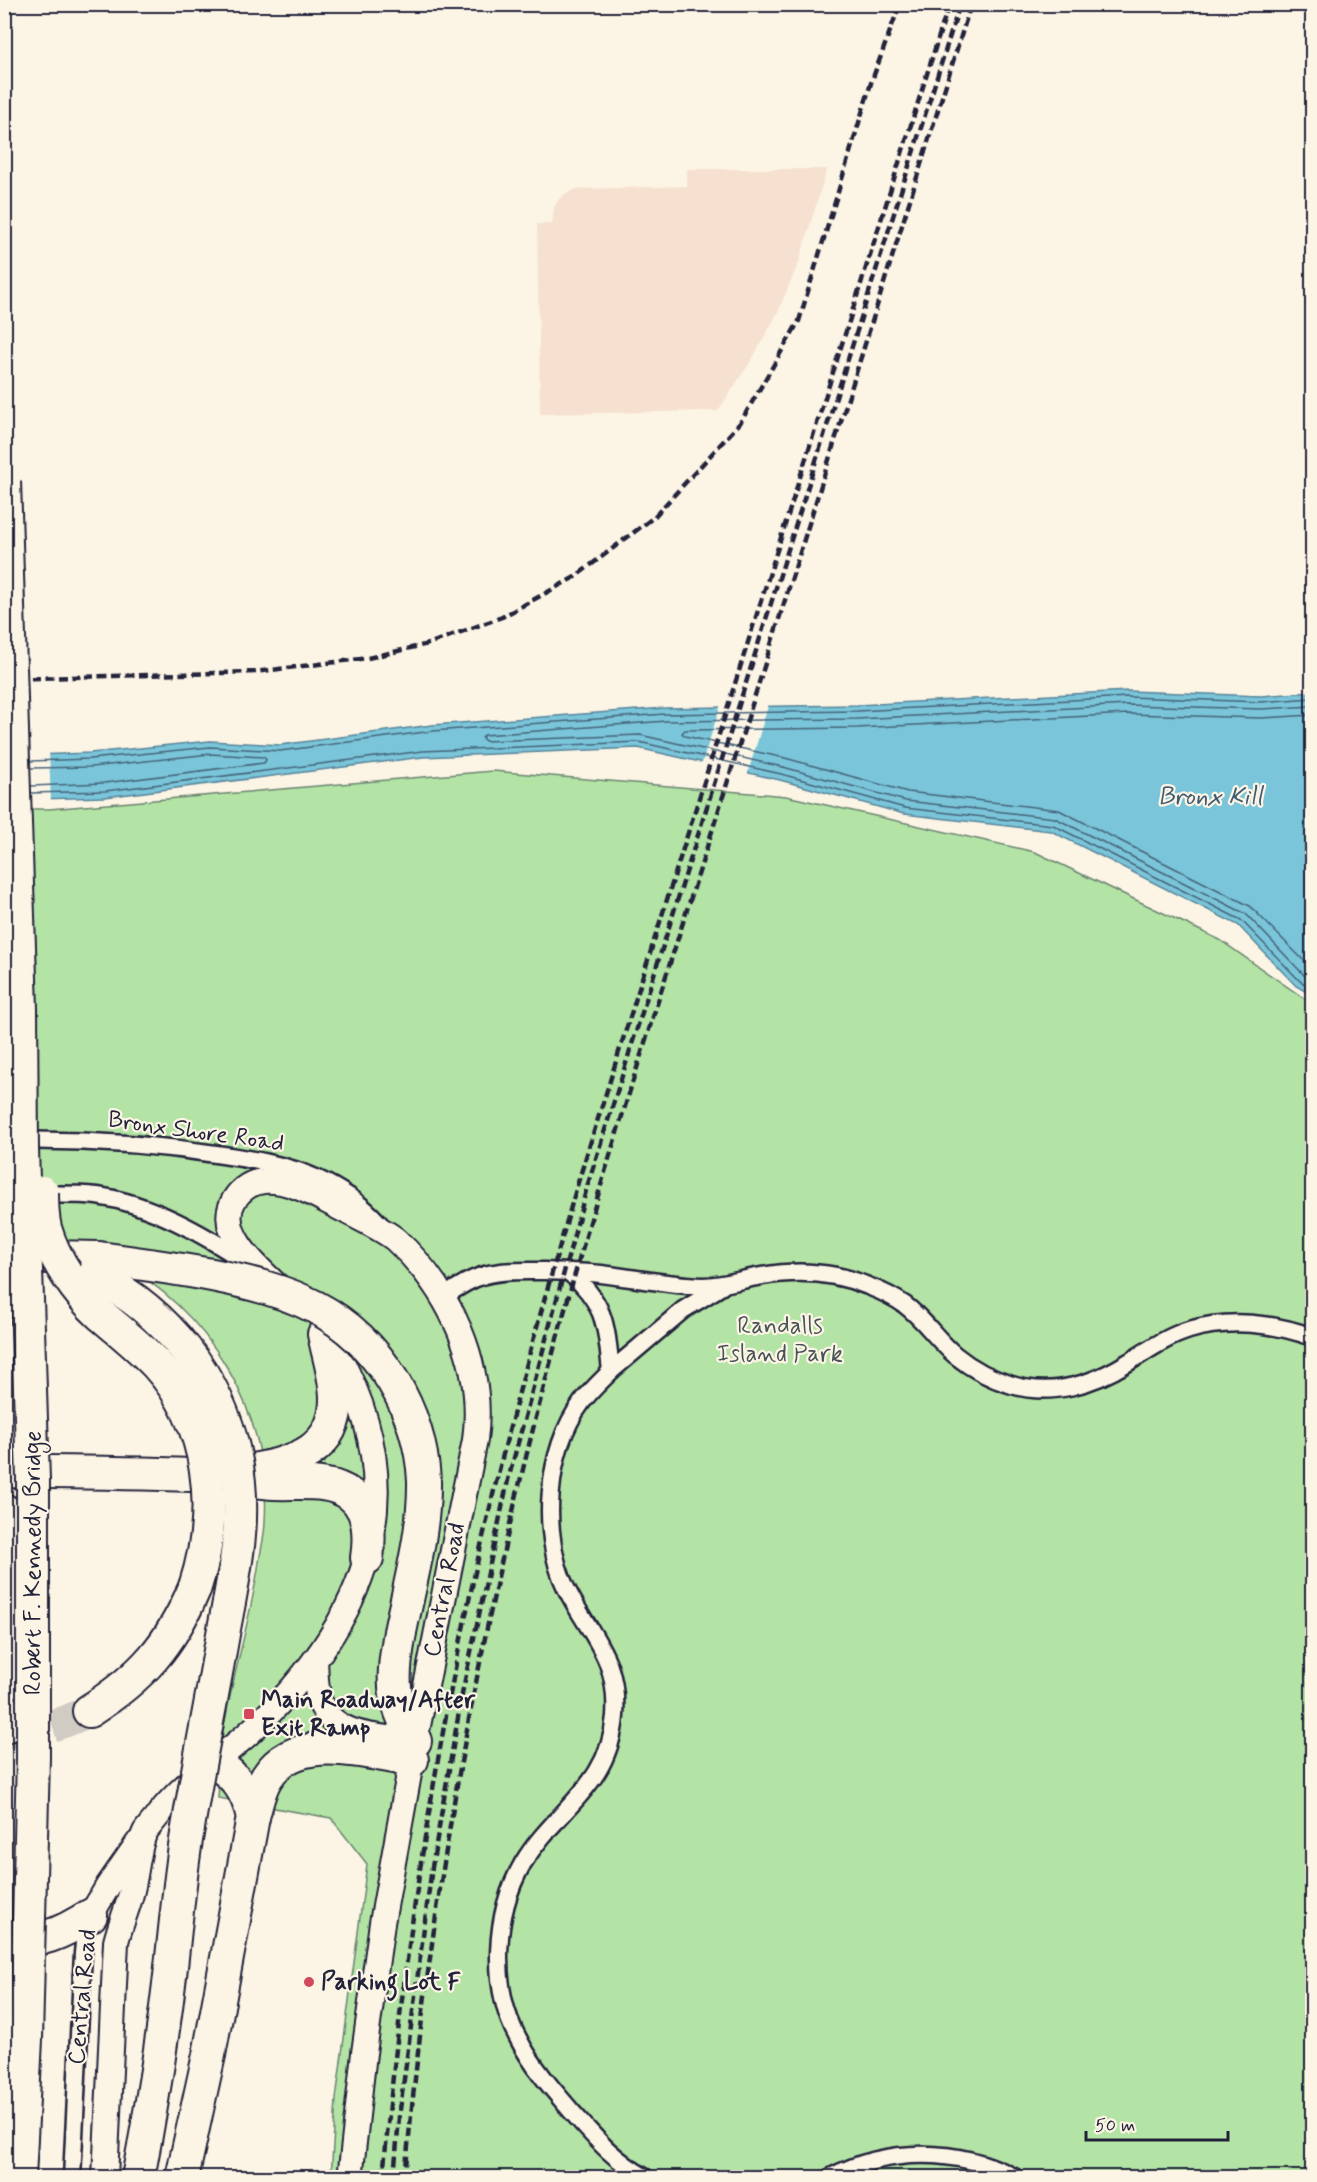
<svg xmlns="http://www.w3.org/2000/svg" width="1317" height="2182" font-family="Mynerve,sans-serif">
<rect width="100%" height="100%" fill="#fcf5e5"/>
<filter id="ink" filterUnits="userSpaceOnUse"><feTurbulence type="fractalNoise" baseFrequency=".0167" numOctaves="2"/><feDisplacementMap in="SourceGraphic" scale="12" xChannelSelector="R" yChannelSelector="G"/><feConvolveMatrix kernelMatrix="1 2 1 2 8 2 1 2 1" color-interpolation-filters="sRGB"/></filter>
<g filter="url(#ink)">
<!-- built -->
<path fill="#f6e1d0" d="M687,169H827L799,262L777,314L753,358L718,411L540,414L537,224H552L554,208L559,199L565,194L576,189L687,186Z"/>
<!-- green -->
<path fill="#b3e4a5" stroke="#6a8370" stroke-width="1.5" d="M493,771L786,796L1035,852L1220,940L1312,1004V2177H331L336,2099L367,1864L331,1818L218,1798C220,1774 219,1749 224,1726C234,1671 251,1617 259,1562C261,1549 265,1535 265,1521C272,1414 208,1306 112,1259C77,1242 41,1233 5,1223L4,809H49Z"/>
<!-- water -->
<path fill="#7ac5d9" stroke="#57849a" stroke-width="1.5" d="M1128,691L1261,696L1312,692V995L1296,986L1238,925L1051,831L904,814L780,780L638,748L423,757L105,797L5,800L4,756L90,753L210,741L280,745L432,725L665,708L857,705Z"/>
<!-- pier -->
<g fill="#fcf5e5">
<path d="M769,703L747,776L701,766L721,704Z"/>
<path d="M49,751L51,802L4,803V753Z"/>
</g>
<g fill="none" stroke-linecap="round" stroke-linejoin="round">
<!-- shore -->
<g stroke="#45637a" stroke-width="1.5">
<path d="M1312,706L1261,709L1128,705L857,719L666,721L484,735L482,738L485,741L640,735L783,767L906,801L1055,818L1246,914L1304,975L1312,980"/>
<path d="M1312,715L1261,718L1128,714L857,728L685,730L682,733L685,736L785,758L908,792L1059,810L1250,906L1312,969"/>
<path d="M30,761L90,759L210,747L280,751L433,731L665,714L857,711L1128,697L1261,702L1312,698"/>
<path d="M31,768L91,767L210,754L264,757L266,760L264,763L104,783L31,786"/>
<path d="M31,793L105,791L423,751L639,742L781,774L905,808L1053,825L1241,920L1300,981L1312,988"/>
</g>
<!-- highway-tunnel -->
<path stroke="#d0cbc3" stroke-width="32" stroke-dasharray="32 16" stroke-linecap="butt" d="M5,1732C35,1733 63,1724 89,1711"/>
<!-- street casing -->
<g stroke="#22223b" stroke-width="21">
<g id="street">
<path d="M4,1141C77,1139 151,1144 223,1155C255,1160 287,1165 316,1178C342,1190 359,1202 379,1223"/>
<path d="M4,1196C35,1195 66,1193 97,1196C150,1203 205,1235 249,1264"/>
<path d="M569,1272C606,1303 606,1326 611,1371C601,1381 591,1390 582,1402C546,1450 540,1534 566,1588C590,1636 619,1657 615,1716C609,1788 556,1808 523,1863C494,1913 490,1987 518,2038C532,2066 553,2090 573,2113C597,2140 614,2160 646,2178"/>
<path d="M444,1297C456,1288 470,1279 485,1275C504,1270 525,1271 545,1271C564,1272 583,1272 601,1274C634,1278 669,1285 703,1286C724,1286 742,1279 762,1276C797,1270 835,1272 868,1286C881,1291 894,1297 905,1305C924,1319 937,1340 955,1355C971,1368 991,1379 1012,1385C1052,1397 1093,1384 1127,1363C1147,1351 1166,1337 1189,1330C1229,1318 1274,1323 1312,1337"/>
<path d="M611,1371L683,1310L722,1286"/>
<path d="M72,2178L83,1953L85,1933L91,1916"/>
<path d="M829,2178C887,2147 958,2147 1016,2178"/>
</g>
</g>
<!-- secondary casing -->
<g stroke="#22223b" stroke-width="28">
<g id="secondary">
<path d="M285,1293C264,1273 214,1234 234,1200C241,1189 251,1182 264,1181C289,1179 315,1195 336,1206C351,1214 385,1230 396,1240C451,1291 485,1365 475,1440L415,1741L382,1923L364,2053L350,2178"/>
<path d="M315,1660C316,1673 315,1689 320,1702C335,1739 382,1736 415,1741"/>
<path d="M91,1915L108,1886L138,1843"/>
<path d="M105,2178L116,1942C120,1925 127,1910 131,1894C136,1878 138,1846 145,1832C149,1826 155,1820 159,1814C185,1781 219,1760 250,1732C365,1625 418,1497 336,1351"/>
</g>
</g>
<!-- highway casing -->
<g stroke="#22223b" stroke-width="36">
<g id="highway">
<path d="M4,1256L99,1258"/>
<path d="M252,1470C294,1463 336,1450 336,1399C336,1377 328,1355 324,1334"/>
<path d="M4,1471C75,1473 146,1472 216,1476C236,1478 256,1482 275,1483C300,1484 330,1479 351,1495C371,1510 370,1537 367,1558"/>
<path d="M4,1510V1727"/>
<path d="M400,1632C392,1680 390,1698 415,1741"/>
<path d="M89,1711C142,1677 171,1645 195,1587"/>
<path d="M214,1761C237,1778 246,1789 253,1817"/>
<path d="M4,1937C38,1946 64,1932 91,1915"/>
<path d="M19,2178L26,2039"/>
<path d="M182,2178L209,2055L253,1817C257,1803 259,1789 267,1777C297,1730 368,1754 412,1760"/>
</g>
</g>
<!-- street -->
<use href="#street" stroke="#fcf5e5" stroke-width="16"/>
<!-- secondary -->
<use href="#secondary" stroke="#fcf5e5" stroke-width="24"/>
<!-- highway -->
<use href="#highway" stroke="#fcf5e5" stroke-width="32"/>
<!-- rail -->
<g stroke="#22223b" stroke-width="4.5" stroke-dasharray="9 4.5" stroke-linecap="butt">
<path d="M4,679L255,672L368,658L428,644L502,617L575,577L654,517L740,423L799,321L871,83L900,4"/>
<path d="M383,2178C400,1985 428,1794 468,1605C498,1462 538,1320 579,1179L949,4"/>
<path d="M394,2178L399,2117L432,1867L463,1689L508,1480L587,1187L960,4"/>
<path d="M405,2178C427,1934 468,1691 527,1453C584,1223 660,997 731,771C812,516 891,260 971,4"/>
</g>
<!-- highway-bridge casing -->
<g stroke="#22223b" stroke-width="36" stroke-linecap="butt">
<g id="highway-bridge">
<path d="M4,481L21,1009L22,1149L33,1479V1757L26,2039"/>
<path d="M42,1192C42,1204 42,1216 45,1228C54,1260 77,1293 101,1315C120,1331 139,1346 156,1364C212,1425 220,1511 195,1587"/>
<path d="M99,1258C137,1263 174,1268 212,1275C289,1290 350,1310 393,1381C411,1411 422,1445 424,1480C425,1530 410,1583 400,1632"/>
<path d="M94,1275C166,1311 218,1376 235,1456C248,1517 234,1575 223,1634C211,1703 197,1772 186,1840C179,1885 175,1931 170,1976C162,2043 151,2111 138,2178"/>
</g>
</g>
<!-- highway-bridge -->
<use href="#highway-bridge" stroke="#fcf5e5" stroke-width="32"/>
</g>
</g>
<!-- markers -->
<g fill="#d1495b" stroke="#fcf5e5" stroke-width="2">
<rect x="243" y="1708" width="12" height="12" rx="3"/>
<circle cx="309" cy="1982" r="6"/>
</g>
<g text-anchor="middle" dominant-baseline="central" stroke-width="4.5" stroke-linejoin="round" paint-order="stroke">
<!-- street labels -->
<g font-size="24" fill="#22223b" stroke="#fcf5e5">
<text transform="translate(196 1132) rotate(8)">Bronx Shore Road</text>
<text transform="translate(33 1563) rotate(-90)">Robert F. Kennedy Bridge</text>
<text transform="translate(445 1590) rotate(-79)">Central Road</text>
<text transform="translate(83 1997) rotate(-85)">Central Road</text>
</g>
<!-- park labels -->
<g font-size="24" fill="#465256" stroke="#fcf5e5">
<text x="780" y="1326">Randalls<tspan x="780" dy="28">Island Park</tspan></text>
</g>
<!-- poi labels -->
<g font-size="24" font-weight="bold" fill="#22223b" stroke="#fcf5e5" text-anchor="start">
<text x="261" y="1700">Main Roadway/After<tspan x="261" dy="28">Exit Ramp</tspan></text>
<text x="321" y="1982">Parking Lot F</text>
</g>
<!-- water labels -->
<g font-size="26" font-style="italic" fill="#415b72" stroke="#fcf5e5">
<text x="1210" y="797">Bronx Kill</text>
</g>
</g>
<!-- margin -->
<rect width="1317" height="2182" fill="none" stroke="#fcf5e5" stroke-width="24"/>
<rect x="12" y="12" width="1293" height="2158" fill="none" stroke="#22223b" stroke-width="2" filter="url(#ink)"/>
<!-- scale -->
<path d="M1086 2131v9h142v-9" fill="none" stroke="#22223b" stroke-width="3"/>
<text x="1095" y="2131" font-size="18" fill="#22223b" stroke="#fcf5e5" stroke-width="4.5" paint-order="stroke">50 m</text>
</svg>
